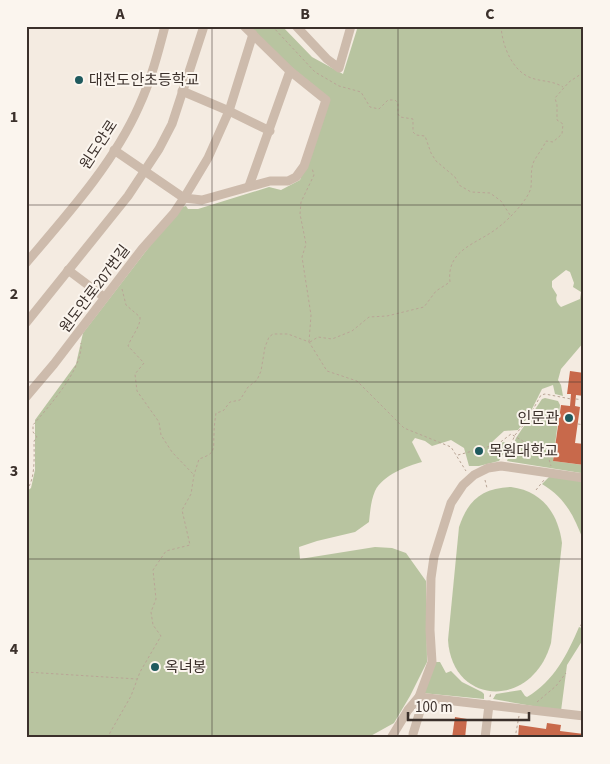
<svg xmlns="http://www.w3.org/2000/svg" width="610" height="764" font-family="'Source Sans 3','Noto Sans KR',sans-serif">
<rect width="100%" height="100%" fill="#f4ebe1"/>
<!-- green -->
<g fill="#b8c4a0" fill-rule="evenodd">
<path d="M248,26H282L312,57L343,74L358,26H584V342L561,369L558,380L561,385L563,396L555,394L553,385L542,389L528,417L518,430L504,431L492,442L496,447L503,442L509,444L499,461L479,466H469L464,448L451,440L432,446L425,441L415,438L412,442L422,462C407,466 383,475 375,491C371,500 370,512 369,522L355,532L317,541L299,547L300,559L375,547L392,548L406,553L426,581L427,662L410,696L394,723L367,738H26V492L31,488L35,470V420L76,364L83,333L179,208L186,206L188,209H198L269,187L281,190L300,180L326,98L311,87ZM566,270L570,272L574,283L573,287L581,292L580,299L561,307C557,303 555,300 557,295L552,287V281Z"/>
<path d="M545,398L558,401L560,405L553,461L583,465L581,473L507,461L516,438L542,399Z"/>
<path d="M551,475L584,479V542C574,517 567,499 542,484Z"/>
<path d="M511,487C542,491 558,513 562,543L551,643C532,710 452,706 448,640L459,527C468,500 482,488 511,487Z"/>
<path d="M579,627L584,629V638L567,665L561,711L493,699L496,694L521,690L525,696L527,697C554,681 567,655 579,627Z"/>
<path d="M436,662H440L446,673L451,671L462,682L482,692L484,694V699L422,693Z"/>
</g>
<!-- building -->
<g fill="#c8694b">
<path d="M570,371L584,373V396L576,395L575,406L580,407L575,443L584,444V465L553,461L561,405L570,406L571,394H567Z"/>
<path d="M455,717L467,719L465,738H452Z"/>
<path d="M547,723L561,725L560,731L584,734V738H518L519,725L546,729Z"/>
</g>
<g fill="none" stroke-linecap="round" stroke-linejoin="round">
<!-- path -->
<g stroke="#b9a596" stroke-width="1" stroke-dasharray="2.5 2.5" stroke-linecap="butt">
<path d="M272,26L315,72L339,86L361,92L370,107L379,109L388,100H395L398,103V114L400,117L413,119V132L416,135L425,136L431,153L436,161L455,177L459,185L471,192L490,193L501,201L510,215"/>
<path d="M501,26C502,44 511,69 529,77C540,82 552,80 563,87"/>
<path d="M122,289L126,305L140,317C141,326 131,337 128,346L144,363L135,374L137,391L159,422L161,435L172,452L193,474"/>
<path d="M309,342L311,315L302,257L306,244L300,214L301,202L314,175L312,168"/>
<path d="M310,342L318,337L332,339L352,331L369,317L387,316L424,307L436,291L450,282C446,248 479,244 500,226C509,219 529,199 531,187C532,178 530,170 534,161C538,154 543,148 546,141L553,142L562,134L563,124L557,120V105L555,98L569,82L584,72"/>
<path d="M576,399L584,400"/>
<path d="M578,424L584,425"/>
<path d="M458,455L498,444L511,434L548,456L551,466"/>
<path d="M505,458L515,435L526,422L541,395L545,394L571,399"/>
<path d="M485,480L487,488"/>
<path d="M26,490C36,481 34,453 34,441L37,437L33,432V425C50,405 83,369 81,343"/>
<path d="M536,490L544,480"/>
<path d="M580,625L584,627"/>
<path d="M583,647L584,646"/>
<path d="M26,672L137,679"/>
<path d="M490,697L491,692"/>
<path d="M537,702L556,686L566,673"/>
<path d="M107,738L131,696L140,672L161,636L153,625L151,612L156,599L153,570L166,551L190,545L182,510L191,494L194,475L199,459C217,453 213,449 214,434C214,427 215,420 216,413L223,411L230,402L240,400L248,387L257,380L261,371L265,347L269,337L273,334H288L309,342L327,371L357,381L404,428L451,447L466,471"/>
<path d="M515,738L519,716"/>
</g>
<!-- minor -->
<g stroke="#cdbbac" stroke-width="9">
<path d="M296,26L327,59L339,68L351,26"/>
<path d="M182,91L229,111L270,131"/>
<path d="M114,150L184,198L202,200L270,181H288L296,177L304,166L326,100L290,71L244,26"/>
<path d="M249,186L290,71"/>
<path d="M26,263C66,216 114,163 139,106C151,80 158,53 165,26"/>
<path d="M68,270L104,297"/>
<path d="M26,323L128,196L159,149L172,124L204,26"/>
<path d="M26,397L54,364L142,249L174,213L184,198L208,158L229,111L253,34"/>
<path d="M419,697L584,716"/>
<path d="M413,734L424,698"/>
<path d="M391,738L408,710L419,697L432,662L430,630L431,578L434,557L451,503L463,485L474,475L488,468L501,466L584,478"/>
<path d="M485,738L489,705"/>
</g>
</g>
<!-- grid -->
<path fill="none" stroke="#3b302b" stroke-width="1" stroke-opacity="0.55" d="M212,26V738M398,26V738M26,205H584M26,382H584M26,559H584"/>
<!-- markers -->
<g fill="#1f5a5e" stroke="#fbf5ee" stroke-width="2">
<circle cx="79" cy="80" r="5"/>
<circle cx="569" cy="418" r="5"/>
<circle cx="479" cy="451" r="5"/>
<circle cx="155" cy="667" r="5"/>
</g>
<g text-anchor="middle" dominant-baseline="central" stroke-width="4" stroke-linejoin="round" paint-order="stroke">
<!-- poi labels -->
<g font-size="15" fill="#3b302b" stroke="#fbf5ee" text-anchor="start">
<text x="89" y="80">대전도안초등학교</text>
<text x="559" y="418" text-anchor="end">인문관</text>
<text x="489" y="451">목원대학교</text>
<text x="165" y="667">옥녀봉</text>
</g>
<!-- street labels -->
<g font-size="15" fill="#3b302b" stroke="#fbf5ee">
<text transform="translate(99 145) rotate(-57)">원도안로</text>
<text transform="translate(95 289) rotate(-53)">원도안로207번길</text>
</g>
</g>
<!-- border -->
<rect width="610" height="764" fill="none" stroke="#fbf5ee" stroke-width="55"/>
<!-- scale -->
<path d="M408 712v8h121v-8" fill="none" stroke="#3b302b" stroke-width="2.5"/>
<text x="415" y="712" font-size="15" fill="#3b302b" stroke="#fbf5ee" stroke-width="4" paint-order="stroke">100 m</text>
<rect x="28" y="28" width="554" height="708" fill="none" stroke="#3b302b" stroke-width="2"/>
<g font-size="16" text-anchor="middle" font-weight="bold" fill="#3b302b">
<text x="120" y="19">A</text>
<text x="305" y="19">B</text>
<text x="490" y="19">C</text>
<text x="14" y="122">1</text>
<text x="14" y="299">2</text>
<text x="14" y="476">3</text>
<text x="14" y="654">4</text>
</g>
</svg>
